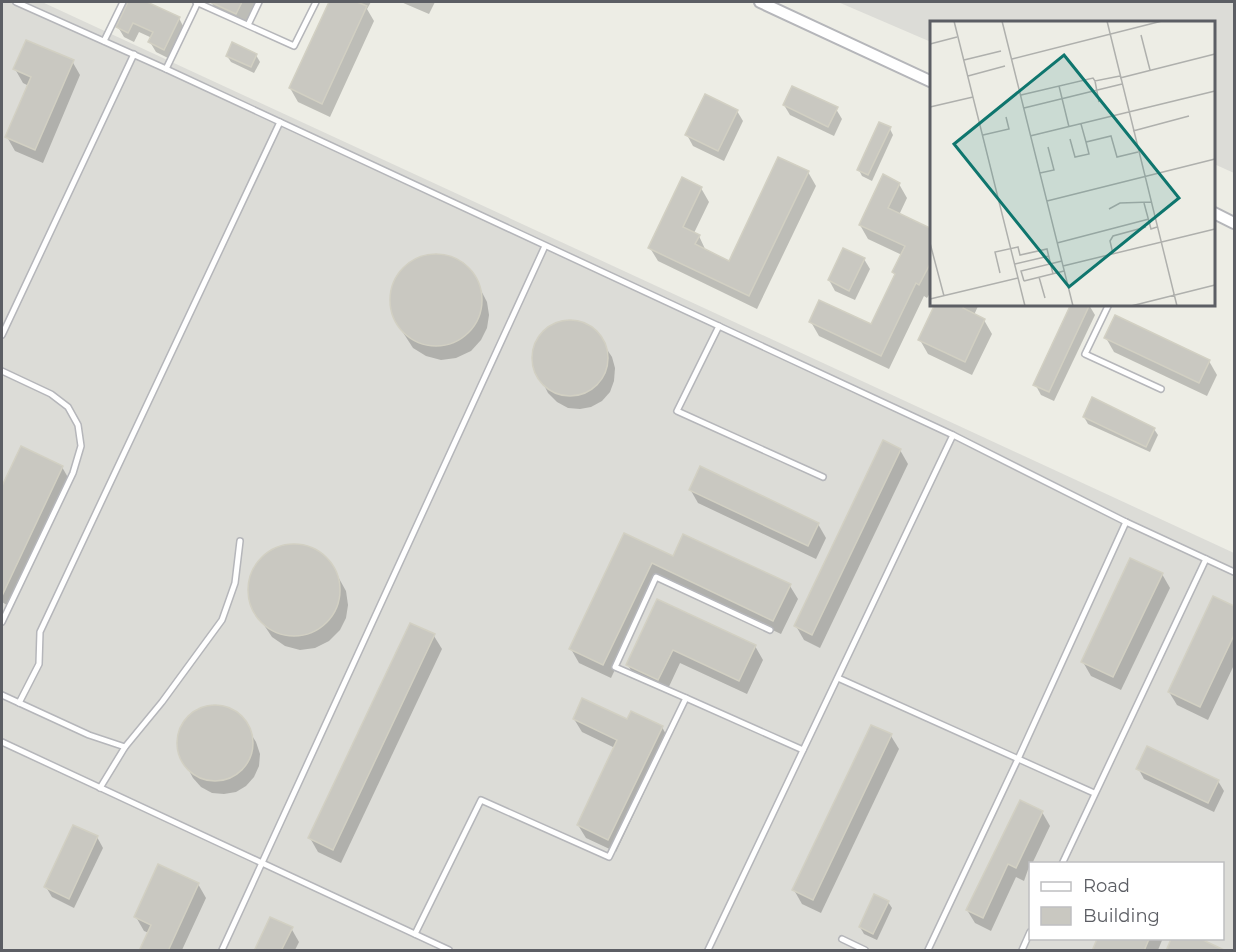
<svg xmlns="http://www.w3.org/2000/svg" width="1236" height="952" font-family="Montserrat,sans-serif">
<rect width="100%" height="100%" fill="#edede5"/>
<!-- industrial -->
<g fill="#dcdcd7" fill-rule="evenodd">
<path d="M2,2H42L1234,553V950H2ZM1030,864H1222V938H1030Z"/>
<path d="M838,2H1234V173L1214,164V22H932L931,42Z"/>
</g>
<!-- shadow -->
<g fill="#0003">
<path d="M129,2H143L179,18L184,28L170,59L156,52L150,42L152,38L139,32L134,42L124,37L118,27Z"/>
<path d="M211,2H256L244,27L219,15Z"/>
<path d="M331,2H371L367,9L374,21L330,117L298,102L290,88Z"/>
<path d="M401,2H435L429,14Z"/>
<path d="M256,55L260,62L254,73L231,62L227,56Z"/>
<path d="M72,61L80,75L43,163L15,151L7,137L29,86L23,83L15,69Z"/>
<path d="M784,105L836,109L842,119L834,136L790,115Z"/>
<path d="M737,111L743,121L724,161L693,146L687,135Z"/>
<path d="M890,129L893,135L872,181L862,176L859,170Z"/>
<path d="M808,172L816,186L757,309L658,261L650,248L701,188L709,202L694,233L699,236L706,251L730,263Z"/>
<path d="M899,184L907,198L899,215L932,231V290L927,298L924,296L889,369L819,336L811,322L872,326L896,276L902,255L868,239L860,225Z"/>
<path d="M438,255L452,258L463,265L473,275L487,302L489,315L487,328L481,340L471,351L456,358L441,360L426,356L413,348L395,320L391,305L392,290L398,275L409,264L423,257Z"/>
<path d="M864,259L870,269L855,300L835,291L829,280Z"/>
<path d="M937,304H979L974,315L984,320L992,334L972,375L928,354L920,340Z"/>
<path d="M1089,305L1095,315L1054,401L1041,395L1035,384Z"/>
<path d="M564,322H576L587,326L596,333L612,357L615,368L614,381L610,392L602,401L591,407L580,409L568,408L557,402L548,393L535,367L534,355L537,343L544,333L553,326Z"/>
<path d="M1106,338L1209,361L1217,375L1207,396L1114,352Z"/>
<path d="M1084,417L1154,429L1158,435L1150,452L1088,424Z"/>
<path d="M21,448L62,467L70,481L10,607L2,602V490Z"/>
<path d="M900,450L908,464L820,648L804,640L796,626Z"/>
<path d="M690,489L818,524L826,538L816,559L698,503Z"/>
<path d="M625,535L673,558L790,586L798,599L781,634L660,576L611,678L579,663L571,649Z"/>
<path d="M297,545L310,548L322,555L331,564L346,591L348,605L346,618L340,630L329,641L315,648L300,650L285,646L272,637L254,610L250,595L251,580L257,565L268,554L281,547Z"/>
<path d="M1162,574L1170,588L1121,690L1091,676L1083,662Z"/>
<path d="M1213,598L1234,608V665L1208,720L1177,705L1169,692Z"/>
<path d="M658,601L755,646L763,660L747,694L680,663L666,693L636,679L628,665Z"/>
<path d="M411,625L434,636L442,649L341,863L318,852L310,838Z"/>
<path d="M209,707H221L232,711L241,718L256,742L260,754L259,766L254,777L246,786L236,792L224,794L212,793L201,787L193,778L179,752V740L182,728L189,718L198,711Z"/>
<path d="M574,719L628,721L662,727L669,740L616,852L586,838L578,825L615,748L582,732Z"/>
<path d="M891,736L899,749L821,913L802,904L794,890Z"/>
<path d="M1138,768L1218,781L1224,791L1214,812L1144,779Z"/>
<path d="M1042,812L1050,826L1032,864H1030L1024,881L1016,877L991,931L975,923L967,910Z"/>
<path d="M97,837L103,848L74,908L52,897L46,887Z"/>
<path d="M198,884L206,898L182,950H141L149,933L144,931L136,917Z"/>
<path d="M888,902L892,908L877,940L864,934L860,927Z"/>
<path d="M291,928L299,942L295,950H256Z"/>
<path d="M1099,938H1163L1158,950H1093Z"/>
</g>
<!-- building -->
<g fill="#c9c8c1" stroke="#d2d0c3" stroke-width="1.5">
<path d="M128,2H147L180,17L164,50L148,42L153,32L133,23L128,33L116,27Z"/>
<path d="M210,2H242L236,14Z"/>
<path d="M329,2H357L367,6L322,104L289,88Z"/>
<path d="M26,40L74,60L35,150L5,137L31,77L13,69Z"/>
<path d="M232,42L257,54L251,67L226,56Z"/>
<path d="M792,86L838,107L828,127L783,105Z"/>
<path d="M705,94L738,110L718,151L685,135Z"/>
<path d="M879,122L891,127L868,175L857,170Z"/>
<path d="M778,157L809,171L749,296L648,248L682,177L702,187L683,227L700,235L695,244L729,261Z"/>
<path d="M883,174L900,183L888,208L932,229V260L919,285L916,283L881,356L809,322L819,300L871,324L895,274L892,272L905,246L859,225Z"/>
<path d="M843,248L865,258L849,291L828,280Z"/>
<circle cx="436" cy="300" r="46"/>
<path d="M935,304H965L963,308L985,319L965,362L918,340Z"/>
<path d="M1071,304H1090L1049,392L1033,385Z"/>
<path d="M1115,315L1210,360L1199,383L1104,338Z"/>
<circle cx="570" cy="358" r="38"/>
<path d="M1092,397L1155,428L1146,447L1083,417Z"/>
<path d="M883,440L901,449L812,635L794,626Z"/>
<path d="M21,446L63,466L2,596V486Z"/>
<path d="M700,466L819,523L808,546L689,490Z"/>
<path d="M624,533L673,556L683,534L791,584L773,621L652,563L603,665L569,649Z"/>
<circle cx="294" cy="590" r="46"/>
<path d="M1130,558L1163,573L1113,677L1081,662Z"/>
<path d="M1213,596L1234,606V635L1200,707L1168,692Z"/>
<path d="M657,599L756,645L739,681L673,650L658,680L626,665Z"/>
<path d="M410,623L435,634L333,850L308,838Z"/>
<path d="M582,698L627,719L631,711L663,726L608,840L577,825L617,740L573,719Z"/>
<circle cx="215" cy="743" r="38"/>
<path d="M871,725L892,734L813,900L792,890Z"/>
<path d="M1147,746L1219,780L1208,803L1136,769Z"/>
<path d="M1020,800L1043,811L1016,868L1008,864L983,918L966,910Z"/>
<path d="M73,825L98,836L69,899L44,887Z"/>
<path d="M158,864L199,883L168,951H139L151,925L134,917Z"/>
<path d="M874,894L889,901L873,934L859,927Z"/>
<path d="M270,917L293,927L281,951H254Z"/>
<path d="M1097,939H1149L1144,951H1092Z"/>
<path d="M1171,939H1201L1226,951H1166Z"/>
</g>
<g fill="none" stroke-linecap="round" stroke-linejoin="round">
<!-- service casing -->
<g stroke="#b5b6ba" stroke-width="8">
<g id="service">
<path d="M16,2L166,69L953,435L1126,522L1234,572"/>
<path d="M196,2L294,46L316,2"/>
<path d="M248,25L259,2"/>
<path d="M104,41L123,2"/>
<path d="M166,69L198,2"/>
<path d="M1109,304L1085,354L1161,389"/>
<path d="M719,326L677,411L823,477"/>
<path d="M2,335L134,54"/>
<path d="M2,371L51,394L68,407L78,425L81,446L73,473L2,622"/>
<path d="M838,678L1094,793"/>
<path d="M2,695L89,735L125,747"/>
<path d="M686,698L615,667L656,577L770,630"/>
<path d="M19,703L39,664L40,632L280,122"/>
<path d="M2,742L449,950"/>
<path d="M100,788L125,747L162,702L222,620L235,583L240,541"/>
<path d="M1062,864L1206,559"/>
<path d="M415,934L481,800L609,857L686,698L803,750"/>
<path d="M842,939L865,950"/>
<path d="M222,950L545,246"/>
<path d="M708,950L953,435"/>
<path d="M928,950L1018,759L1126,522"/>
<path d="M1022,950L1030,932"/>
</g>
</g>
<!-- minor casing -->
<g stroke="#b5b6ba" stroke-width="14">
<g id="minor">
<path d="M760,2L932,82"/>
<path d="M1214,213L1234,223"/>
</g>
</g>
<!-- service -->
<use href="#service" stroke="#fff" stroke-width="5"/>
<!-- minor -->
<use href="#minor" stroke="#fff" stroke-width="10"/>
</g>
<!-- overview -->
<g transform="translate(930 21)">
<rect width="285" height="285" fill="#edede5"/>
<path fill="none" stroke="#afb0ad" stroke-width="1.5" d="M24,0L95,285M72,0L143,285M177,0L247,285M211,14L220,49M0,23L27,16M82,38L232,0M34,39L71,30M38,55L75,45M190,57L285,33M165,60L169,81M129,65L139,106M91,74L163,57L165,60L190,55M0,86L43,76M94,87L192,63M151,103L156,121L181,115L187,136L208,131M203,110L259,95M53,114L79,108L76,96M100,115L285,70M140,118L145,136L159,133L156,121M110,152L124,149L118,126M117,180L285,138M214,182L221,208L227,206M179,188L190,182L221,181M0,222L14,275M127,222L219,198M183,233L180,220L183,215L216,206M85,243L119,235M133,245L285,208M70,252L65,231L88,226L90,234L117,228L123,253M109,256L115,277M94,260L91,250L132,240M94,260L134,250M0,278L88,257M201,285L285,264"/>
<path fill="#0f766e" fill-opacity="0.15" stroke="#0f766e" stroke-width="3" d="M134,34L249,177L139,266L24,123Z"/>
<rect width="285" height="285" fill="none" stroke="#5c5e64" stroke-width="3"/>
</g>
<!-- border -->
<rect width="1236" height="952" fill="none" stroke="#5c5e64" stroke-width="6"/>
<!-- legend -->
<rect x="1029" y="862" width="195" height="78" fill="#ffffff" stroke="#bebfc1" stroke-width="1.5"/>
<rect x="1041" y="882" width="30" height="9" fill="#ffffff" stroke="#bebfc1" stroke-width="1.5"/>
<text x="1083" y="892" font-size="18" fill="#5c5e64">Road</text>
<rect x="1041" y="907" width="30" height="18" fill="#c9c8c1" stroke="#bebfc1" stroke-width="1.5"/>
<text x="1083" y="922" font-size="18" fill="#5c5e64">Building</text>
</svg>
